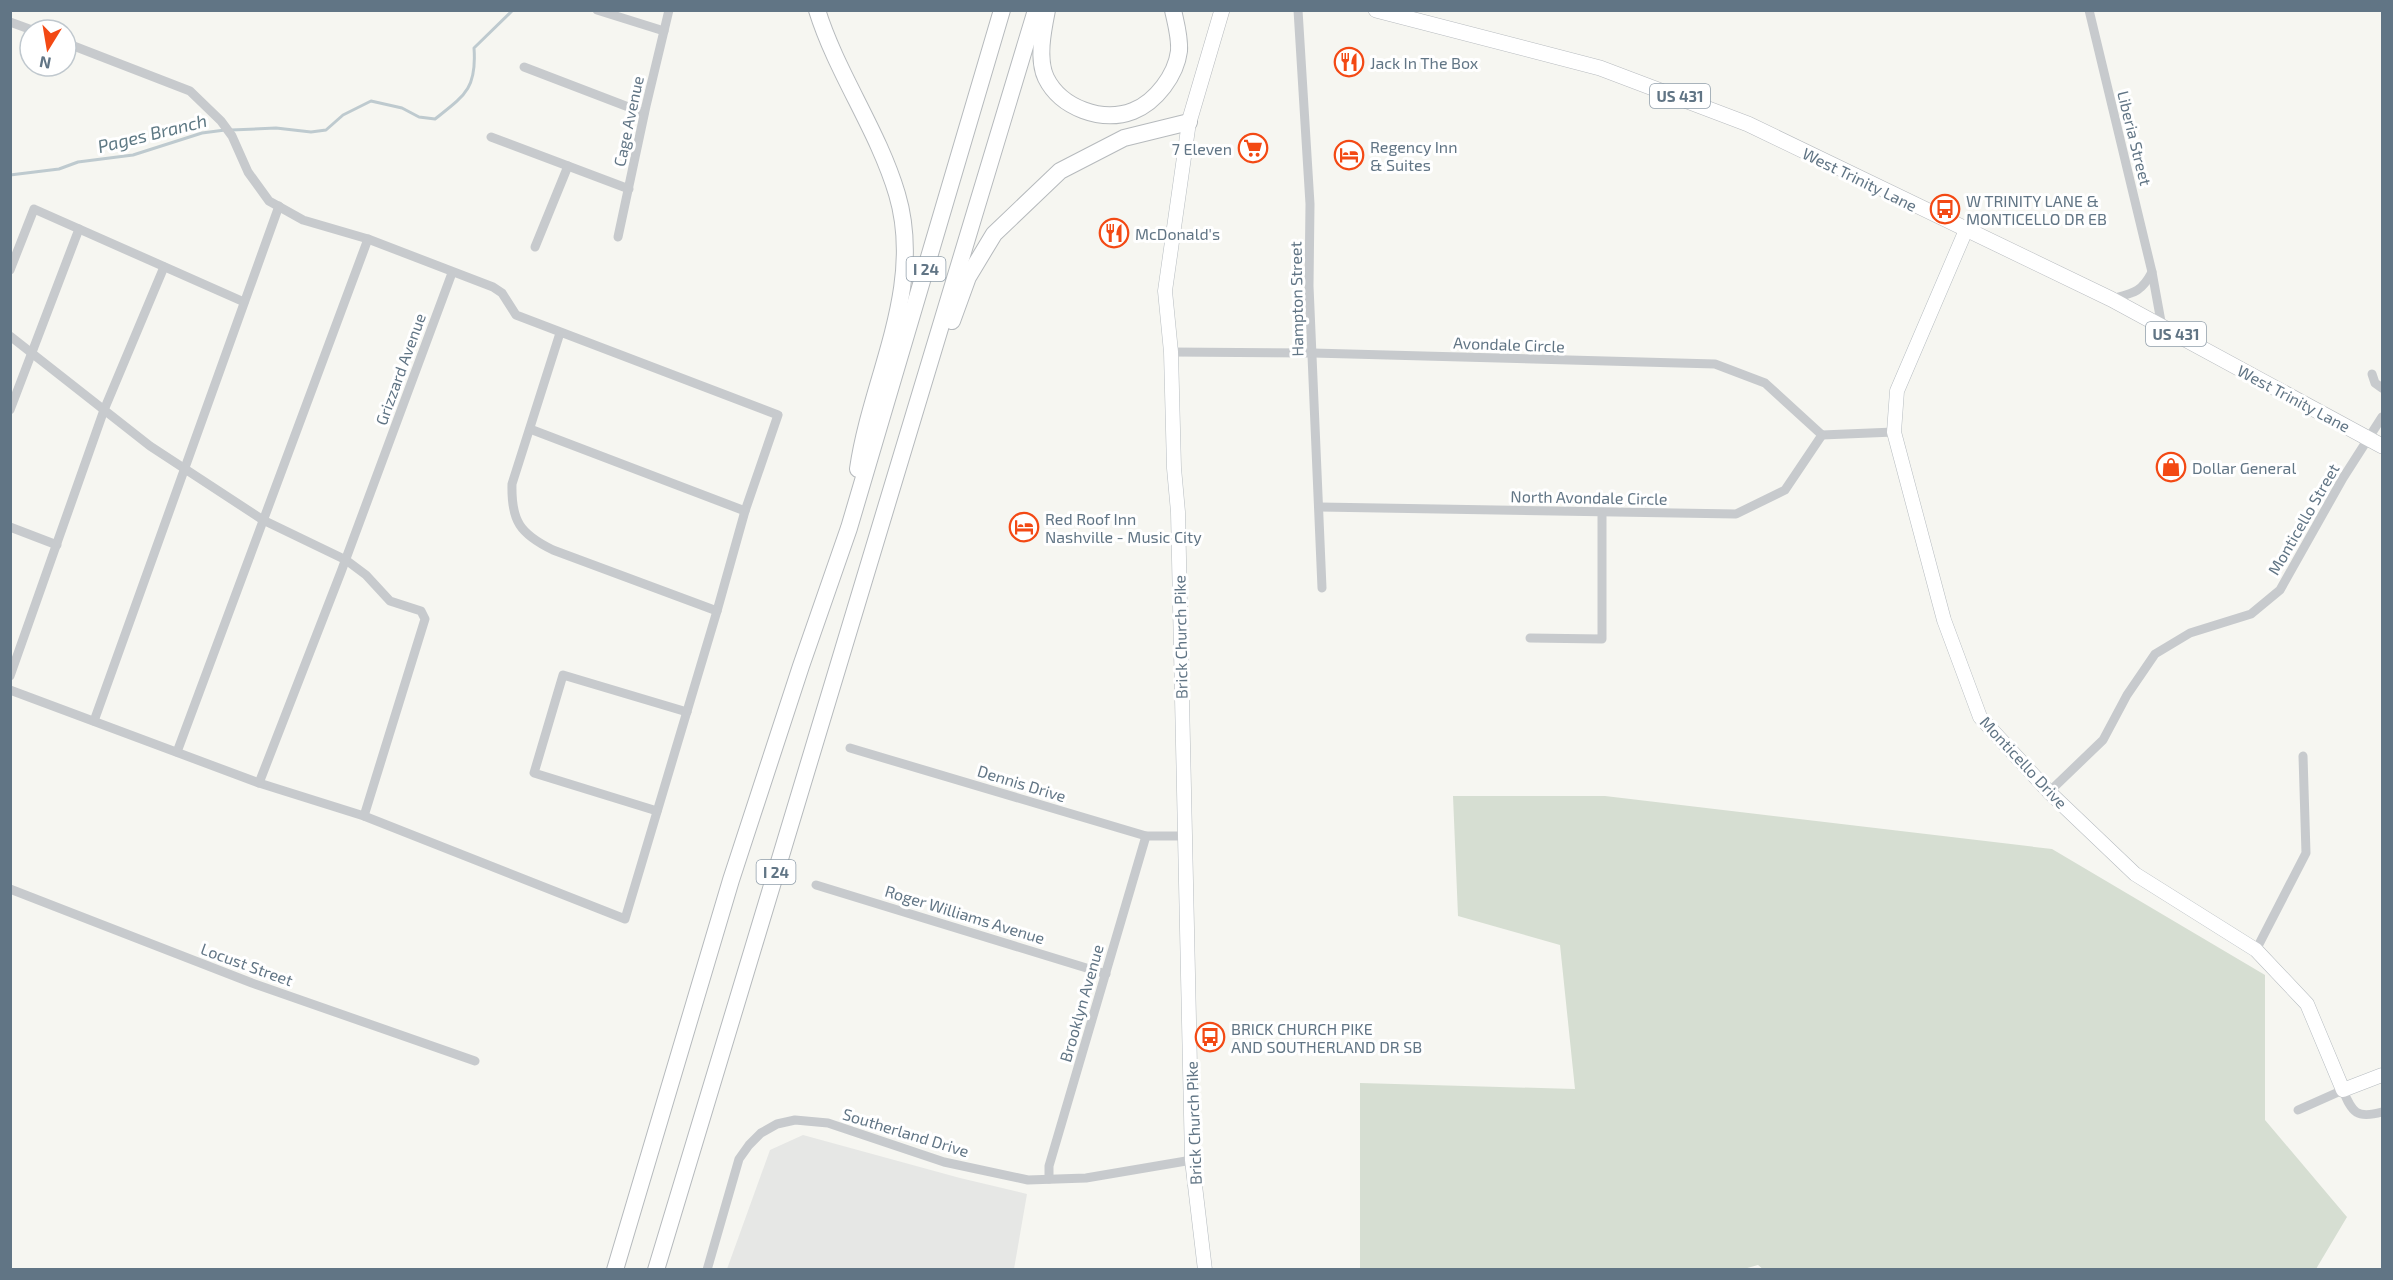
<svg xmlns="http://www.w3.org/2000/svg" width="2393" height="1280" font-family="'Exo 2',sans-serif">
<rect width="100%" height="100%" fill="#f6f6f1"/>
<!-- built -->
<path fill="#e6e7e5" d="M803,1135L960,1178L1027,1194L1014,1269H727L770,1150Z"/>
<!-- green -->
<path fill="#d6ded2" d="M1453,796H1605L2052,849L2265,975V1120L2347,1217L2316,1269L1764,1270L1758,1265L1740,1270L1360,1269V1083L1575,1089L1560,945L1458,916Z"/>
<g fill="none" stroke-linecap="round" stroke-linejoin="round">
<!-- stream -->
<g stroke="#becacf" stroke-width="3">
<path d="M231,130L276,128L311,132L326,130L343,115L371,101L402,108L419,117L435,119C464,96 477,89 474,48L513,10"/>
<path d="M10,175L59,169L78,162L133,155L202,133L225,130"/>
</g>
<!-- secondary casing -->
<g stroke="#b6bcc0" stroke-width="15">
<g id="secondary">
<path d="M1189,122L1165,291L1171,352L1174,468L1178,512L1192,1160L1205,1270"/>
<path d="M1966,230L1897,391L1894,432L1944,620L1980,717L2049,792L2135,874L2256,950L2307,1004L2343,1090L2382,1075"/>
</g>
</g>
<!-- primary casing -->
<g stroke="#b7bbbf" stroke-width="16">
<g id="primary">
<path d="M1376,10L1600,68L1748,124L2111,299L2382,446"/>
<path d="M1189,122L1222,10"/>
</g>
</g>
<!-- highway casing -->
<g stroke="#b6babd" stroke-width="18">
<g id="highway">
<path d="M817,10C837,74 878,130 897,194C925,288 871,378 858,469"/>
<path d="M1047,10C1043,30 1037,59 1046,78C1061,108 1102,123 1133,111C1156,102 1176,75 1179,51C1180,37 1176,24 1173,10"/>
<path d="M952,321L968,277L994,234L1060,171L1124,138L1189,122"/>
<path d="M615,1270L731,880L801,666L849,528L1002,10"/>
<path d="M656,1270L1036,10"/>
</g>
</g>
<!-- street -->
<g stroke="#c7cacd" stroke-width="9">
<path d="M597,10L664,31"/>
<path d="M1298,10L1310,204L1309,286L1322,588"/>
<path d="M2089,10L2152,272L2162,327"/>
<path d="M10,22L32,30"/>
<path d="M66,43L190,91L221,121L232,136L248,172L269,201L303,220L368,239L493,287L502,293L516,315L778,415L745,511L717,611L553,550C520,534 511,521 512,484L560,333"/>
<path d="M524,67L644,113"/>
<path d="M491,137L629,189"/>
<path d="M618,237L646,106L669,10"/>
<path d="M535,247L568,166"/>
<path d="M10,270L34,209L244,302"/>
<path d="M2111,299C2133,293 2141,293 2152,272"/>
<path d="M10,336L150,446L263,520L346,560L366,575L390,601L421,611L425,619L364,816"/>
<path d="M1171,352L1313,353L1715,364L1765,383L1822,435"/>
<path d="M2372,374L2375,383L2382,388"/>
<path d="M10,410L79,229"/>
<path d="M530,429L745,511"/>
<path d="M1822,435L1894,432"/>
<path d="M1320,507L1736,514L1785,490L1822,435"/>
<path d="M10,527L57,545"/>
<path d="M1530,638L1602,639V513"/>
<path d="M10,676L104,410L164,267"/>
<path d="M10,690L259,783L364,816L625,919L717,611"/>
<path d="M94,721L279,206"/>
<path d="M850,748L1146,836H1186"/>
<path d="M177,752L368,239"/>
<path d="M259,783L341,572L452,273"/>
<path d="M2049,792L2103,740L2127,695L2155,654L2190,633L2251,614L2280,590L2343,478L2382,417"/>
<path d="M657,811L534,773L563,675L687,712"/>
<path d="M816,885L1106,974"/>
<path d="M10,889L252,983L475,1061"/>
<path d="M2256,950L2306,853L2303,756"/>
<path d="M2298,1110L2343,1090C2352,1113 2357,1119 2382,1112"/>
<path d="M1049,1179V1166L1146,836"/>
<path d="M707,1270L739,1159L749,1145L761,1133L777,1124L795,1120L828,1123L944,1162L1028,1180L1086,1178L1192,1160"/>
</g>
<!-- secondary -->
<use href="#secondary" stroke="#fff" stroke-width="14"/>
<!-- primary -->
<use href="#primary" stroke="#fff" stroke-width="15"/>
<!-- highway -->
<use href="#highway" stroke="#fff" stroke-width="16"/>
</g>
<!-- icons -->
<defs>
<g id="restaurant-ring" transform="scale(1.5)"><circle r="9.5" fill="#fff" stroke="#f34914" stroke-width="1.5"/><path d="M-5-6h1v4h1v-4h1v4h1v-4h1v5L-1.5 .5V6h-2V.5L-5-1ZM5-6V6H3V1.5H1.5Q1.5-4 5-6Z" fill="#f34914"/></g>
<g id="supermarket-ring" transform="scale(1.5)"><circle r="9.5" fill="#fff" stroke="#f34914" stroke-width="1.5"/><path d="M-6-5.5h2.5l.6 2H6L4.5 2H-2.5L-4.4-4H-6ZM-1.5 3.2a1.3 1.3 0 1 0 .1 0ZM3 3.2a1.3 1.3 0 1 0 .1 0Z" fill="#f34914"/></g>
<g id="hotel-ring" transform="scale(1.5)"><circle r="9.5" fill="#fff" stroke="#f34914" stroke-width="1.5"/><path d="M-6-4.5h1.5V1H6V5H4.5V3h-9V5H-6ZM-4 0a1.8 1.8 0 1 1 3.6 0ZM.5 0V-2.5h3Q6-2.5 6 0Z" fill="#f34914"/></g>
<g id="bus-ring" transform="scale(1.5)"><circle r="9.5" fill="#fff" stroke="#f34914" stroke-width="1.5"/><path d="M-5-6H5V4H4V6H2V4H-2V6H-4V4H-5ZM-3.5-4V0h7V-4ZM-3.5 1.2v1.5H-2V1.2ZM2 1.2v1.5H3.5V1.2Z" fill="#f34914"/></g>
<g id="shop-ring" transform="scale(1.5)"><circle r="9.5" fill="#fff" stroke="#f34914" stroke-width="1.5"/><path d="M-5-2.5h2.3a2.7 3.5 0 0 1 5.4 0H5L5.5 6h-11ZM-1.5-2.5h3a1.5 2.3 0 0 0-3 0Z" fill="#f34914"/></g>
</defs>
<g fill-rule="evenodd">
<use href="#restaurant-ring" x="1349" y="62"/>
<use href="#supermarket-ring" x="1253" y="148"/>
<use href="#hotel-ring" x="1349" y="155"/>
<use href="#bus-ring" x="1945" y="209"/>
<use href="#restaurant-ring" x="1114" y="233"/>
<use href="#shop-ring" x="2171" y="467"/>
<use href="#hotel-ring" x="1024" y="527"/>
<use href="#bus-ring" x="1210" y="1037"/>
</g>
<g text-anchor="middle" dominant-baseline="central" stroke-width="6" stroke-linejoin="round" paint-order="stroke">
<!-- shield labels -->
<g fill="#fff" stroke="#909eaa" stroke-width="1.5">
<rect x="1650" y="84" width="60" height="24" rx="4.5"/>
<rect x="906.5" y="257" width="39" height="24" rx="4.5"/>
<rect x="2146" y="322" width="60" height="24" rx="4.5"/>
<rect x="756.5" y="860" width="39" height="24" rx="4.5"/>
</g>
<g font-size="15" font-weight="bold" fill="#617585">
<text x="1680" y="96">US 431</text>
<text x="926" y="269">I 24</text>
<text x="2176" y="334">US 431</text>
<text x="776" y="872">I 24</text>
</g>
<!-- poi labels -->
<g font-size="16" fill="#617585" stroke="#fff" text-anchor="start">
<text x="1370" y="62">Jack In The Box</text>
<text x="1370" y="146">Regency Inn<tspan x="1370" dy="18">&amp; Suites</tspan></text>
<text x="1232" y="148" text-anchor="end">7 Eleven</text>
<text x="1966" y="200">W TRINITY LANE &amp;<tspan x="1966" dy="18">MONTICELLO DR EB</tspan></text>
<text x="1135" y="233">McDonald's</text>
<text x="2192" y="467">Dollar General</text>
<text x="1045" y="518">Red Roof Inn<tspan x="1045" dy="18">Nashville - Music City</tspan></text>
<text x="1231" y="1028">BRICK CHURCH PIKE<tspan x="1231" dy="18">AND SOUTHERLAND DR SB</tspan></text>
</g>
<!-- street labels -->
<g font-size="16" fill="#617585" stroke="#fff">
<text transform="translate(628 121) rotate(-78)">Cage Avenue</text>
<text transform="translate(2135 138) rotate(76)">Liberia Street</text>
<text transform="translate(1860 179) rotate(26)">West Trinity Lane</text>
<text transform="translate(1296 299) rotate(-91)">Hampton Street</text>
<text transform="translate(1509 344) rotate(2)">Avondale Circle</text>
<text transform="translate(400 369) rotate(-70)">Grizzard Avenue</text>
<text transform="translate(2294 398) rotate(28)">West Trinity Lane</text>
<text transform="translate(1589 497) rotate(1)">North Avondale Circle</text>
<text transform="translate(2303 519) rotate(-60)">Monticello Street</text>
<text transform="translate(1180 637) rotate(-91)">Brick Church Pike</text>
<text transform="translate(2024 762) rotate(47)">Monticello Drive</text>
<text transform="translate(1022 783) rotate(17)">Dennis Drive</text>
<text transform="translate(965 914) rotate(17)">Roger Williams Avenue</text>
<text transform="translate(247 964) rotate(20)">Locust Street</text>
<text transform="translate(1081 1003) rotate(-74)">Brooklyn Avenue</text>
<text transform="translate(1193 1123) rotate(-92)">Brick Church Pike</text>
<text transform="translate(906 1132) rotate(17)">Southerland Drive</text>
</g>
<!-- water labels -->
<g font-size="18" font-style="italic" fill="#5d7883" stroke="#fff">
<text transform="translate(152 133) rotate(-14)">Pages Branch</text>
</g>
</g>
<!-- border -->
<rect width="2393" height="1280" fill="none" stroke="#617585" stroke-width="24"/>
<!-- north arrow -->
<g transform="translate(48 48) rotate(191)"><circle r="28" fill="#ffffff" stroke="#c0c8ce" stroke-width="1.5"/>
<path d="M0-4.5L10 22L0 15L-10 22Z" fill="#f34914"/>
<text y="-9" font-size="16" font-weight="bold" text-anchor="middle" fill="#617585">N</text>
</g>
</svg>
